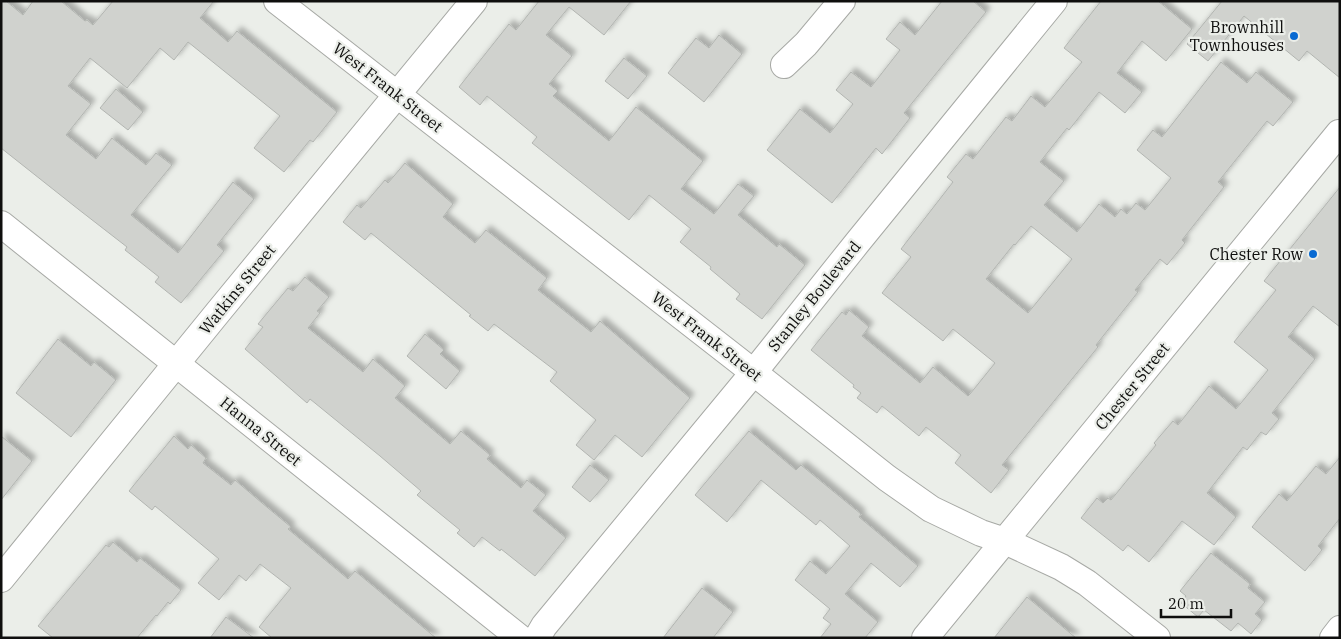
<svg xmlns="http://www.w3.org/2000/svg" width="1341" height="639" font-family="'IBM Plex Serif',serif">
<defs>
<filter id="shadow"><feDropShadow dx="4.5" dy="-4.5" stdDeviation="2.5" flood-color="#0004"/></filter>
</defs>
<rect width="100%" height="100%" fill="#ebeee9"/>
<!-- building -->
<g fill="#d0d2ce" stroke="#b2b5b1" fill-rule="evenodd" filter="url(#shadow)">
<path d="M1,1H6L23,15L33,1H61L85,21L87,20L93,25L113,1H214L200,18L228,42L237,31L337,112L313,142L310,140L284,172L254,148L280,116L188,42L174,60L160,48L127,88L90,58L68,86L91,104L66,135L96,159L112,138L146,165L156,153L172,165L131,215L178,253L233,182L254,199L217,245L224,251L181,303L155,282L159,277L125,250L127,247L78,209L1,148Z"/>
<path d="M539,1H631L604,35L569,7L546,35L572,56L549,84L558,91L553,96L609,141L636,107L703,161L681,189L714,214L738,184L754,196L738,215L777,247L779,244L805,265L762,319L736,299L740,294L710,269L711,267L680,242L691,229L649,195L629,220L532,143L537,137L487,96L480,105L459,87L509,24L516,30Z"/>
<path d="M942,1H973L986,12L904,113L910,118L882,154L876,148L832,203L767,150L800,109L830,133L853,104L836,90L851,72L871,87L900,50L886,39L900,22L915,35Z"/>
<path d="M1101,1H1158L1192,29L1166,61L1142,41L1117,73L1142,92L1125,113L1099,92L1069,130L1067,128L1040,162L1064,181L1044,205L1077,232L1099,204L1115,217L1121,209L1127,214L1136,203L1145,210L1171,178L1137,150L1153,130L1162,137L1221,62L1247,83L1256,72L1293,102L1273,126L1267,121L1218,182L1224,187L1182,240L1185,243L1167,265L1160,259L1135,290L1138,292L1096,345L1098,347L1002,465L1009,470L991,493L955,463L961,455L926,427L919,436L882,406L877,413L857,398L861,393L853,387L854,385L811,350L842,312L846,315L849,310L869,327L862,336L920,383L933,367L968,396L970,394L995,363L953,329L943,341L882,293L911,257L901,249L953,182L947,177L966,154L973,159L1006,117L1012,121L1031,96L1045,107L1082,62L1064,48ZM1031,226L1072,259L1028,313L986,279L1014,244L1015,245Z"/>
<path d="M1222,1H1340V78L1307,51L1299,61L1244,16L1208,61L1187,44Z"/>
<path d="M719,35L742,54L704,102L668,73L696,38L709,48Z"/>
<path d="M624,58L647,76L628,99L605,81Z"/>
<path d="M116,89L143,112L128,130L100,108Z"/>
<path d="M405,163L453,204L443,217L475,243L486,230L547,278L538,290L591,332L600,321L690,398L642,457L615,435L594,460L576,445L596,420L550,381L557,372L494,324L488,331L469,316L471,315L371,233L365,240L343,222L357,205L361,208L385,180L388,183Z"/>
<path d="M1340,187V327L1313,306L1288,337L1315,359L1272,413L1279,419L1266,435L1261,432L1247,450L1243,447L1207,493L1236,517L1214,545L1182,521L1149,562L1128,545L1123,551L1081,518L1097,498L1103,503L1108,498L1111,500L1156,445L1154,443L1173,421L1178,425L1209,386L1236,409L1268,370L1234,342L1276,290L1264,281Z"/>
<path d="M305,277L329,297L317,311L320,313L308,328L363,372L373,359L405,386L395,398L450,444L461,431L490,455L487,459L521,488L527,480L546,495L533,511L566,538L535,576L501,549L500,551L482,537L474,547L457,533L460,530L417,495L421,491L380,456L310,399L307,403L245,349L263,327L258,324L288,288L293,291Z"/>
<path d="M425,334L444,350L440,354L460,371L446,389L407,356Z"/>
<path d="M58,339L91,366L94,362L116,380L71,437L16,393Z"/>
<path d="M749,431L796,470L801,465L861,514L859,517L918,566L900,587L871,563L845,594L878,622L865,638H820L831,624L823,618L830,609L795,580L810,561L826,574L850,546L820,520L816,525L761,480L727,522L695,495Z"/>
<path d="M1,436L32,461L1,500Z"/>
<path d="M174,436L188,449L191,445L206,458L203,463L231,485L235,480L262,503L291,527L288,529L348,579L355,571L436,638H272L259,627L291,588L260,564L246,581L239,575L219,600L198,583L219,559L155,506L152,510L129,491Z"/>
<path d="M1340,457V518L1318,546L1322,550L1305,571L1252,527L1279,494L1287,501L1316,466L1326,474Z"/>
<path d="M590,465L609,480L590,502L572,487Z"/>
<path d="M113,542L137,562L140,558L181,590L170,604L168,602L157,616L156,615L137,638H53L38,626L106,545L109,547Z"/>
<path d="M1211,553L1250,584L1248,588L1265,602L1255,614L1262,620L1251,634L1238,623L1231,631L1204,610L1198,617L1181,603L1186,596L1180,591Z"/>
<path d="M702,588L733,612L713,638H663Z"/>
<path d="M1027,597L1076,638H994Z"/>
<path d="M226,617L254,638H210Z"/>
</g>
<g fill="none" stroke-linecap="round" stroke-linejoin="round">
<!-- minor casing -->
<g stroke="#a7a9a5" stroke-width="28">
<g id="minor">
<path d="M277,1L739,361L887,478L931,509L981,533L1005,541L1061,567L1087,583L1157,638"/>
<path d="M784,65L806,44L842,1"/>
<path d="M1,224L520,638"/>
<path d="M1,579L219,311L474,1"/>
<path d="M537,638L544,626L754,372L857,243L1054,1"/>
<path d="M925,638L1339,133"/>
<path d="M1333,638L1340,629"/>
</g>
</g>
<!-- minor -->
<use href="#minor" stroke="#fff" stroke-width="26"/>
</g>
<!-- markers -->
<g fill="#086ad2" stroke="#ebeee9" stroke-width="2">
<circle cx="1294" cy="36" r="5"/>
<circle cx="1313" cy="254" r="5"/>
</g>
<g text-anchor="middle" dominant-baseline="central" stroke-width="4.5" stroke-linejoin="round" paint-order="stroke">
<!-- poi labels -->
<g font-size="16" fill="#0f0f0e" stroke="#ebeee9" text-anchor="end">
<text x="1284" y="27">Brownhill<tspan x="1284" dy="18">Townhouses</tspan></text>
<text x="1303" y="254">Chester Row</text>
</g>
<!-- street labels -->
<g font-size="16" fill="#0f0f0e" stroke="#ebeee9">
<text transform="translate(388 87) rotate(38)">West Frank Street</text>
<text transform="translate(237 289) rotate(-51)">Watkins Street</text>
<text transform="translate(814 296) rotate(-51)">Stanley Boulevard</text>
<text transform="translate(707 336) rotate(38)">West Frank Street</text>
<text transform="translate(1132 386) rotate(-51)">Chester Street</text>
<text transform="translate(261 431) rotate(39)">Hanna Street</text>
</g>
</g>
<!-- border -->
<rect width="1341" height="639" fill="none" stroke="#0f0f0e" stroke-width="5"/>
<!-- scale -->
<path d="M1161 609v8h70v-8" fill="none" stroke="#0f0f0e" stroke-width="2.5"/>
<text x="1168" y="609" font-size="15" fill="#0f0f0e" stroke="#ebeee9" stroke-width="4" paint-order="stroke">20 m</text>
</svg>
